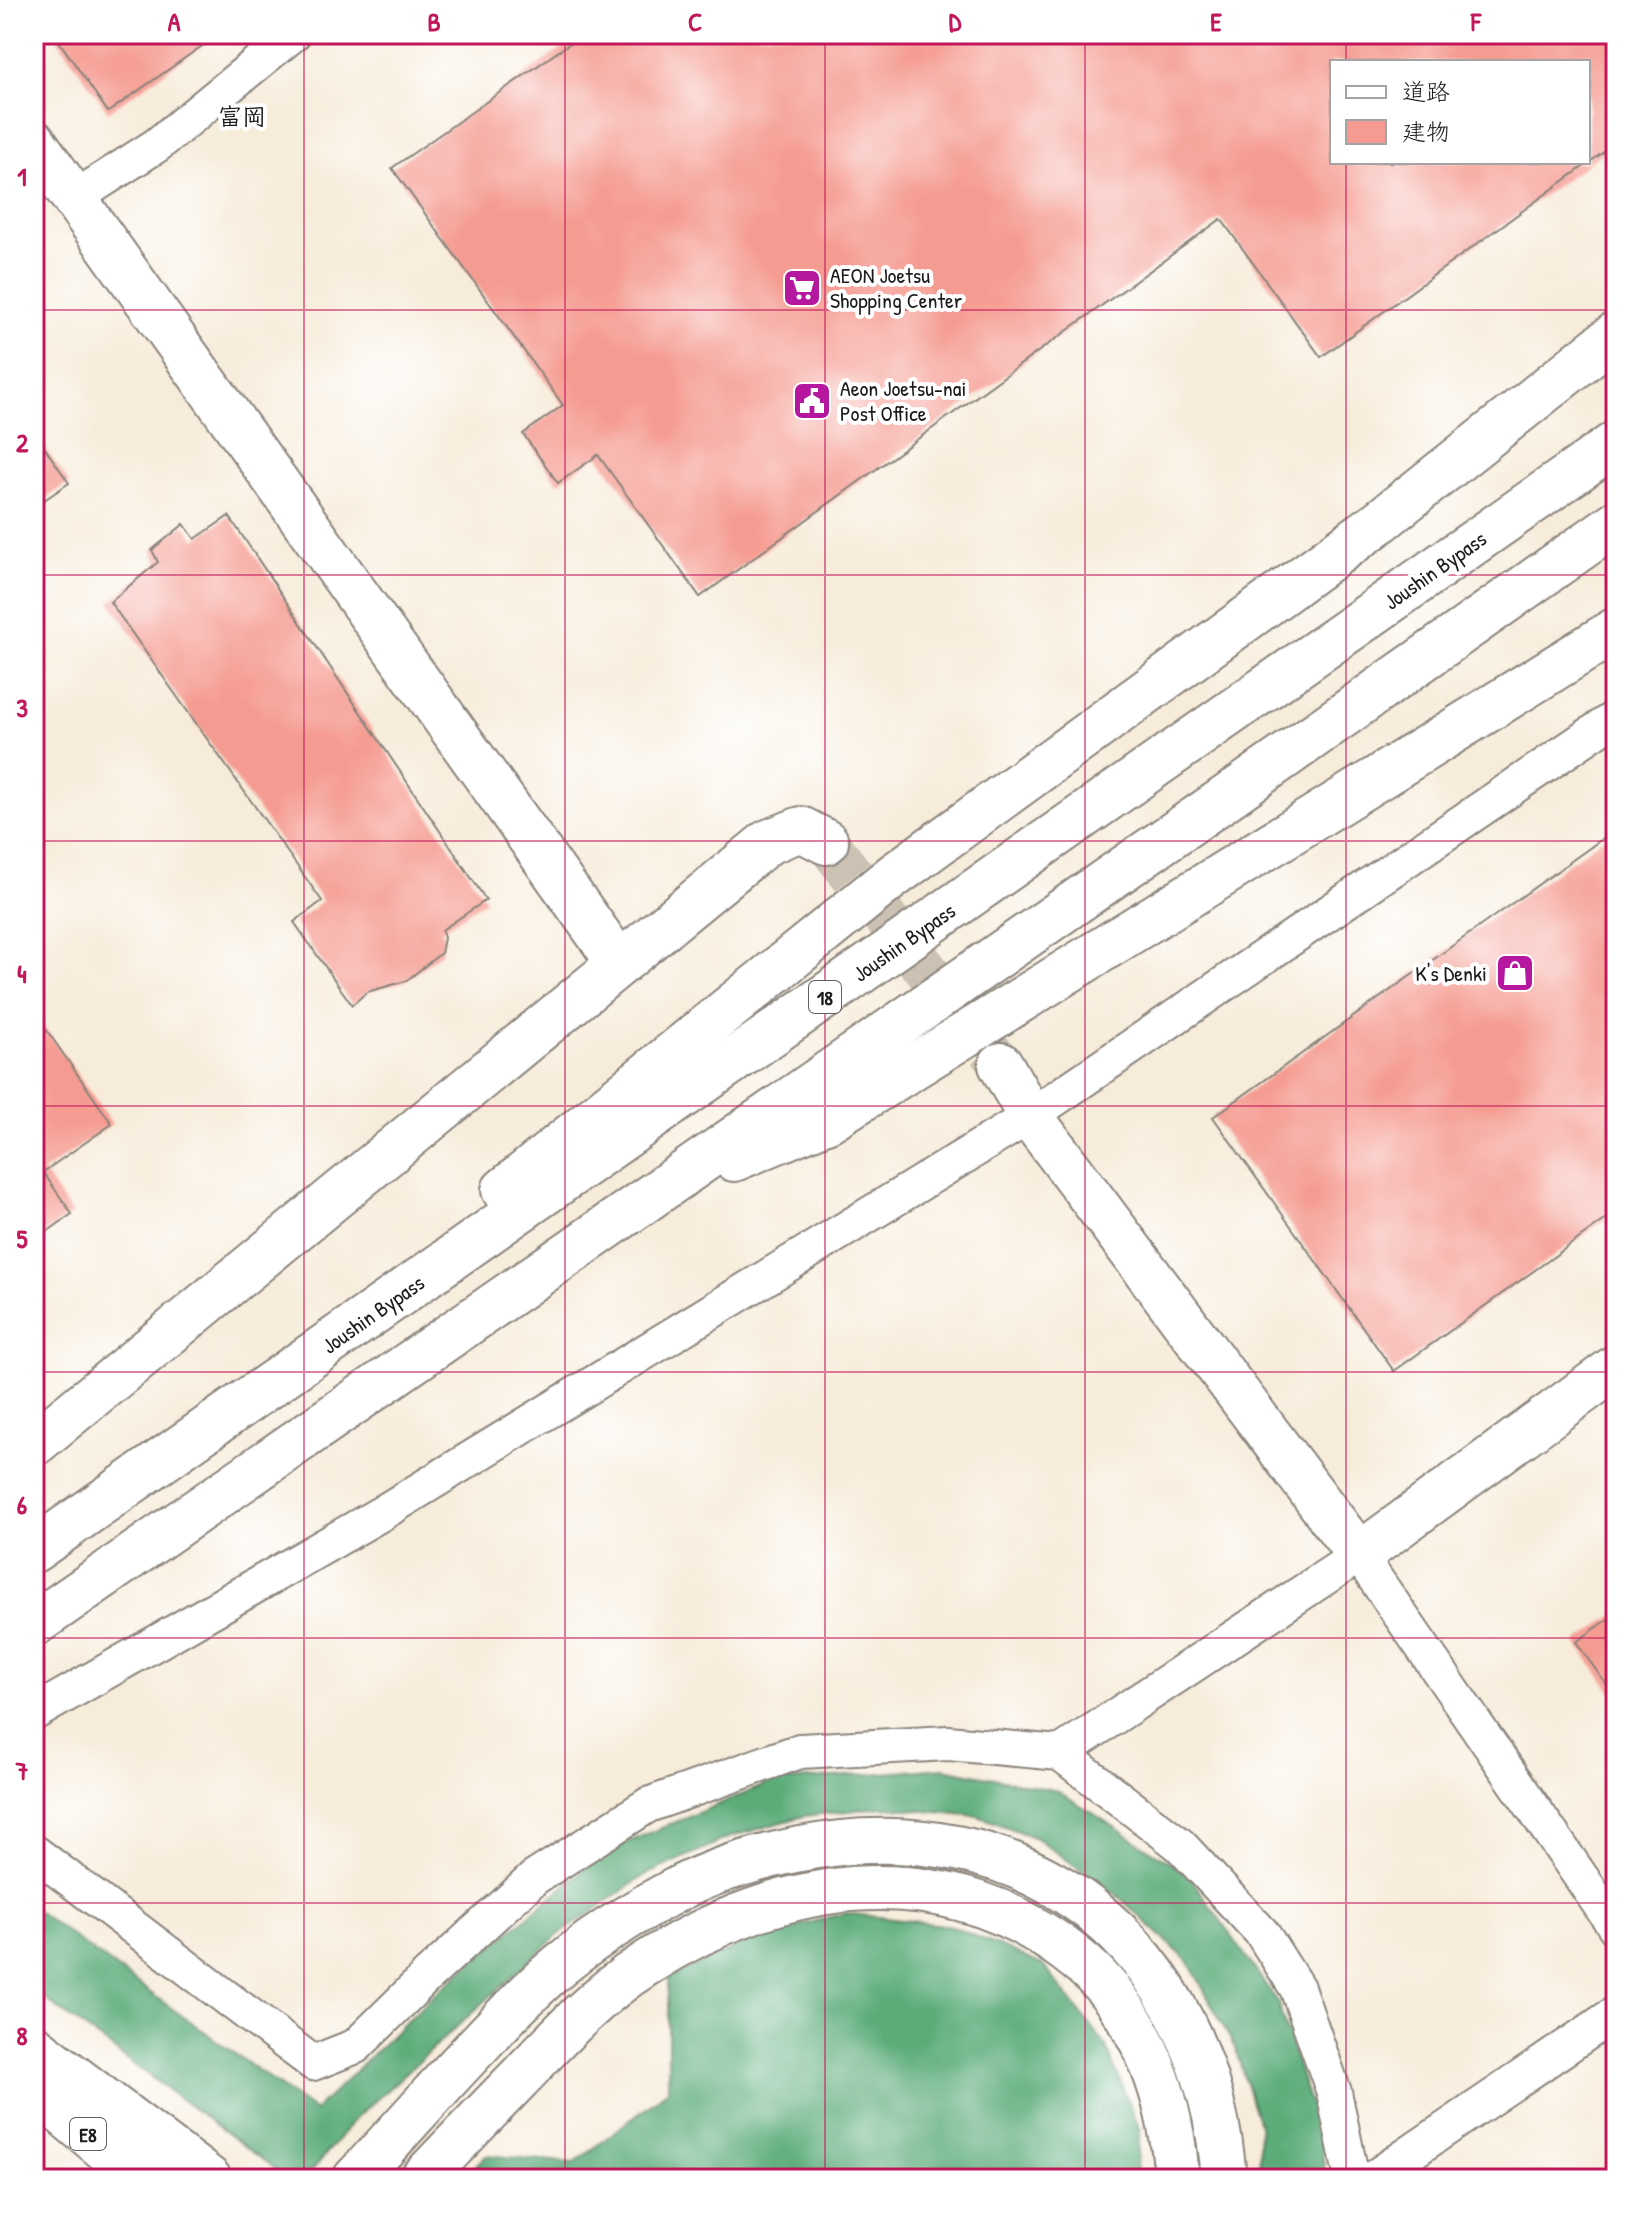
<svg xmlns="http://www.w3.org/2000/svg" width="1650" height="2213" font-family="'Patrick Hand','Klee One',sans-serif">
<rect width="100%" height="100%" fill="#fff"/>
<filter id="ink" filterUnits="userSpaceOnUse"><feTurbulence type="fractalNoise" baseFrequency=".0125" numOctaves="2"/><feDisplacementMap in="SourceGraphic" scale="16" xChannelSelector="R" yChannelSelector="G"/><feConvolveMatrix kernelMatrix="1 2 1 2 8 2 1 2 1" color-interpolation-filters="sRGB"/></filter>
<filter id="wash" filterUnits="userSpaceOnUse"><feTurbulence type="fractalNoise" baseFrequency=".006" numOctaves="4" result="noise"/><feDisplacementMap in="SourceGraphic" scale="32" xChannelSelector="R" yChannelSelector="G"/><feGaussianBlur stdDeviation="1.8" result="paint"/><feColorMatrix in="noise" values="0 0 0 0 0 0 0 0 0 0 0 0 0 0 0 0 0 1.4 0 .05"/><feComposite in="paint" operator="in"/></filter>
<g filter="url(#wash)">
<rect width="100%" height="100%" fill="#f7ecda"/>
<!-- forest -->
<g fill="#5bac79" stroke="#3c644a" stroke-width="2">
<path d="M944,1768L1058,1791L1188,1874L1277,2001L1321,2137L1325,2179H1260L1259,2125L1235,2048L1189,1962L1119,1897L1036,1838L978,1816L884,1807L804,1816L730,1837L645,1875L557,1936L356,2118L305,2179H289L34,1991V1909L314,2111L438,1991L606,1851L772,1782Z"/>
<path d="M845,1913L952,1926L1043,1965L1105,2044L1140,2130L1136,2179H462L486,2155L575,2163L668,2090V1978L764,1935Z"/>
</g>
<g id="blocks">
<!-- building -->
<g fill="#f59c92" fill-rule="evenodd">
<path d="M54,34H219L108,112Z"/>
<path d="M583,34H1616V143L1321,357L1221,219L700,597L598,455L558,483L523,434L563,405L392,168ZM1332,62H1588V162H1332Z"/>
<path d="M34,432L69,483L34,507Z"/>
<path d="M229,516L486,900L442,930L444,938L441,953L406,981L367,992L352,1005L294,922L322,901L110,602L158,562L152,550L184,524L195,539Z"/>
<path d="M1616,829V1212L1394,1371L1213,1117Z"/>
<path d="M34,1012L112,1124L43,1172L72,1214L34,1241Z"/>
<path d="M1616,1614V1698L1576,1642Z"/>
</g>
</g>
</g>
<g filter="url(#ink)">
<use href="#blocks" fill-opacity="0" stroke="#8a847b" stroke-width="2"/>
<g fill="none" stroke-linecap="round" stroke-linejoin="round">
<!-- tertiary-tunnel -->
<path stroke="#cbc2b4" stroke-width="44" stroke-dasharray="44 22" stroke-linecap="butt" d="M826,842L997,1060"/>
<!-- minor casing -->
<g stroke="#8a847b" stroke-width="38">
<g id="minor">
<path d="M73,199L157,145L293,34"/>
<path d="M34,1713L382,1513L1030,1116L1616,717"/>
<path d="M1060,1753L1359,1555L1616,1928"/>
<path d="M34,1852L313,2063L356,2046L426,1977L534,1878L648,1805L800,1751L948,1743L1060,1753L1180,1845L1262,1933L1297,1988L1334,2092L1352,2179"/>
<path d="M1372,2179L1616,2013"/>
</g>
</g>
<!-- tertiary casing -->
<g stroke="#8a847b" stroke-width="48">
<g id="tertiary">
<path d="M34,142L619,963"/>
<path d="M1001,1065L1030,1116L1359,1555L1616,1367"/>
<path d="M34,1444L768,842L801,829L826,842"/>
</g>
</g>
<!-- trunk casing -->
<g stroke="#8a847b" stroke-width="48">
<g id="trunk">
<path d="M734,1159L828,1120L1616,630"/>
<path d="M504,1190L892,877L1378,523L1616,334"/>
<path d="M34,1550L1616,443"/>
<path d="M34,1624L1230,795L1616,523"/>
</g>
</g>
<!-- motorway casing -->
<g stroke="#8a847b" stroke-width="48">
<g id="motorway">
<path d="M34,2047L209,2179"/>
<path d="M34,2089L141,2179"/>
<path d="M355,2179C414,2116 470,2050 532,1990C572,1951 622,1919 670,1893C709,1871 753,1859 795,1850C1028,1802 1206,1945 1224,2179"/>
<path d="M422,2179C455,2144 489,2109 523,2074C560,2035 598,1994 644,1965C783,1875 949,1851 1082,1963C1133,2007 1161,2072 1172,2137C1174,2151 1177,2165 1176,2179"/>
</g>
</g>
<!-- minor -->
<use href="#minor" stroke="#fff" stroke-width="34"/>
<!-- tertiary -->
<use href="#tertiary" stroke="#fff" stroke-width="44"/>
<!-- trunk -->
<use href="#trunk" stroke="#fff" stroke-width="44"/>
<!-- motorway -->
<use href="#motorway" stroke="#fff" stroke-width="44"/>
</g>
</g>
<!-- grid -->
<path fill="none" stroke="#c2185b" stroke-width="2" stroke-opacity="0.55" d="M304,34V2179M565,34V2179M825,34V2179M1085,34V2179M1346,34V62M1346,162V2179M34,310H1616M34,575H1616M34,841H1616M34,1106H1616M34,1372H1616M34,1638H1616M34,1903H1616"/>
<!-- icons -->
<defs>
<g id="supermarket-square" transform="scale(2)"><rect x="-9" y="-9" width="18" height="18" rx="4" fill="#b5179e" stroke="#fff"/><path d="M-6-5.5h2.5l.6 2H6L4.5 2H-2.5L-4.4-4H-6ZM-1.5 3.2a1.3 1.3 0 1 0 .1 0ZM3 3.2a1.3 1.3 0 1 0 .1 0Z" fill="#fff"/></g>
<g id="civic-square" transform="scale(2)"><rect x="-9" y="-9" width="18" height="18" rx="4" fill="#b5179e" stroke="#fff"/><path d="M-.6-6.5H3V-4.5H.6V-3L4-1V1h2V6H-6V1h2V-1L-.6-3ZM-1.2 2.5V6h2.4V2.5Z" fill="#fff"/></g>
<g id="shop-square" transform="scale(2)"><rect x="-9" y="-9" width="18" height="18" rx="4" fill="#b5179e" stroke="#fff"/><path d="M-5-2.5h2.3a2.7 3.5 0 0 1 5.4 0H5L5.5 6h-11ZM-1.5-2.5h3a1.5 2.3 0 0 0-3 0Z" fill="#fff"/></g>
</defs>
<g fill-rule="evenodd">
<use href="#supermarket-square" x="802" y="288"/>
<use href="#civic-square" x="812" y="401"/>
<use href="#shop-square" x="1515" y="973"/>
</g>
<g text-anchor="middle" dominant-baseline="central" stroke-width="8" stroke-linejoin="round" paint-order="stroke">
<!-- shield labels -->
<g fill="#fff" stroke="#606060" stroke-width="2">
<rect x="809" y="981" width="32" height="32" rx="6"/>
<rect x="70" y="2118" width="36" height="32" rx="6"/>
</g>
<g font-size="20" font-weight="bold" fill="#1c1c1c">
<text x="825" y="997">18</text>
<text x="88" y="2134">E8</text>
</g>
<!-- poi labels -->
<g font-size="22" fill="#1c1c1c" stroke="#fff" text-anchor="start">
<text x="830" y="275">AEON Joetsu<tspan x="830" dy="25">Shopping Center</tspan></text>
<text x="840" y="388">Aeon Joetsu-nai<tspan x="840" dy="25">Post Office</tspan></text>
<text x="1487" y="973" text-anchor="end">K's Denki</text>
</g>
<!-- street labels -->
<g font-size="22" fill="#1c1c1c" stroke="#fff">
<text transform="translate(1435 570) rotate(-35)">Joushin Bypass</text>
<text transform="translate(904 942) rotate(-35)">Joushin Bypass</text>
<text transform="translate(373 1314) rotate(-35)">Joushin Bypass</text>
</g>
<!-- neighbourhood labels -->
<g font-size="24" font-weight="bold" fill="#1c1c1c" stroke="#fff">
<text x="242" y="116">富岡</text>
</g>
</g>
<!-- margin -->
<rect width="1650" height="2213" fill="none" stroke="#fff" stroke-width="88"/>
<!-- legend -->
<rect x="1330" y="60" width="260" height="104" fill="#ffffff" stroke="#a4a4a4" stroke-width="2"/>
<rect x="1346" y="86" width="40" height="12" fill="#ffffff" stroke="#a4a4a4" stroke-width="2"/>
<text x="1402" y="100" font-size="24" fill="#1c1c1c">道路</text>
<rect x="1346" y="120" width="40" height="24" fill="#f59c92" stroke="#a4a4a4" stroke-width="2"/>
<text x="1402" y="140" font-size="24" fill="#1c1c1c">建物</text>
<rect x="44" y="44" width="1562" height="2125" fill="none" stroke="#c2185b" stroke-width="3"/>
<g font-size="26" text-anchor="middle" font-weight="bold" fill="#c2185b">
<text x="174" y="31">A</text>
<text x="434" y="31">B</text>
<text x="695" y="31">C</text>
<text x="955" y="31">D</text>
<text x="1216" y="31">E</text>
<text x="1476" y="31">F</text>
<text x="22" y="186">1</text>
<text x="22" y="452">2</text>
<text x="22" y="717">3</text>
<text x="22" y="983">4</text>
<text x="22" y="1248">5</text>
<text x="22" y="1514">6</text>
<text x="22" y="1780">7</text>
<text x="22" y="2045">8</text>
</g>
</svg>
